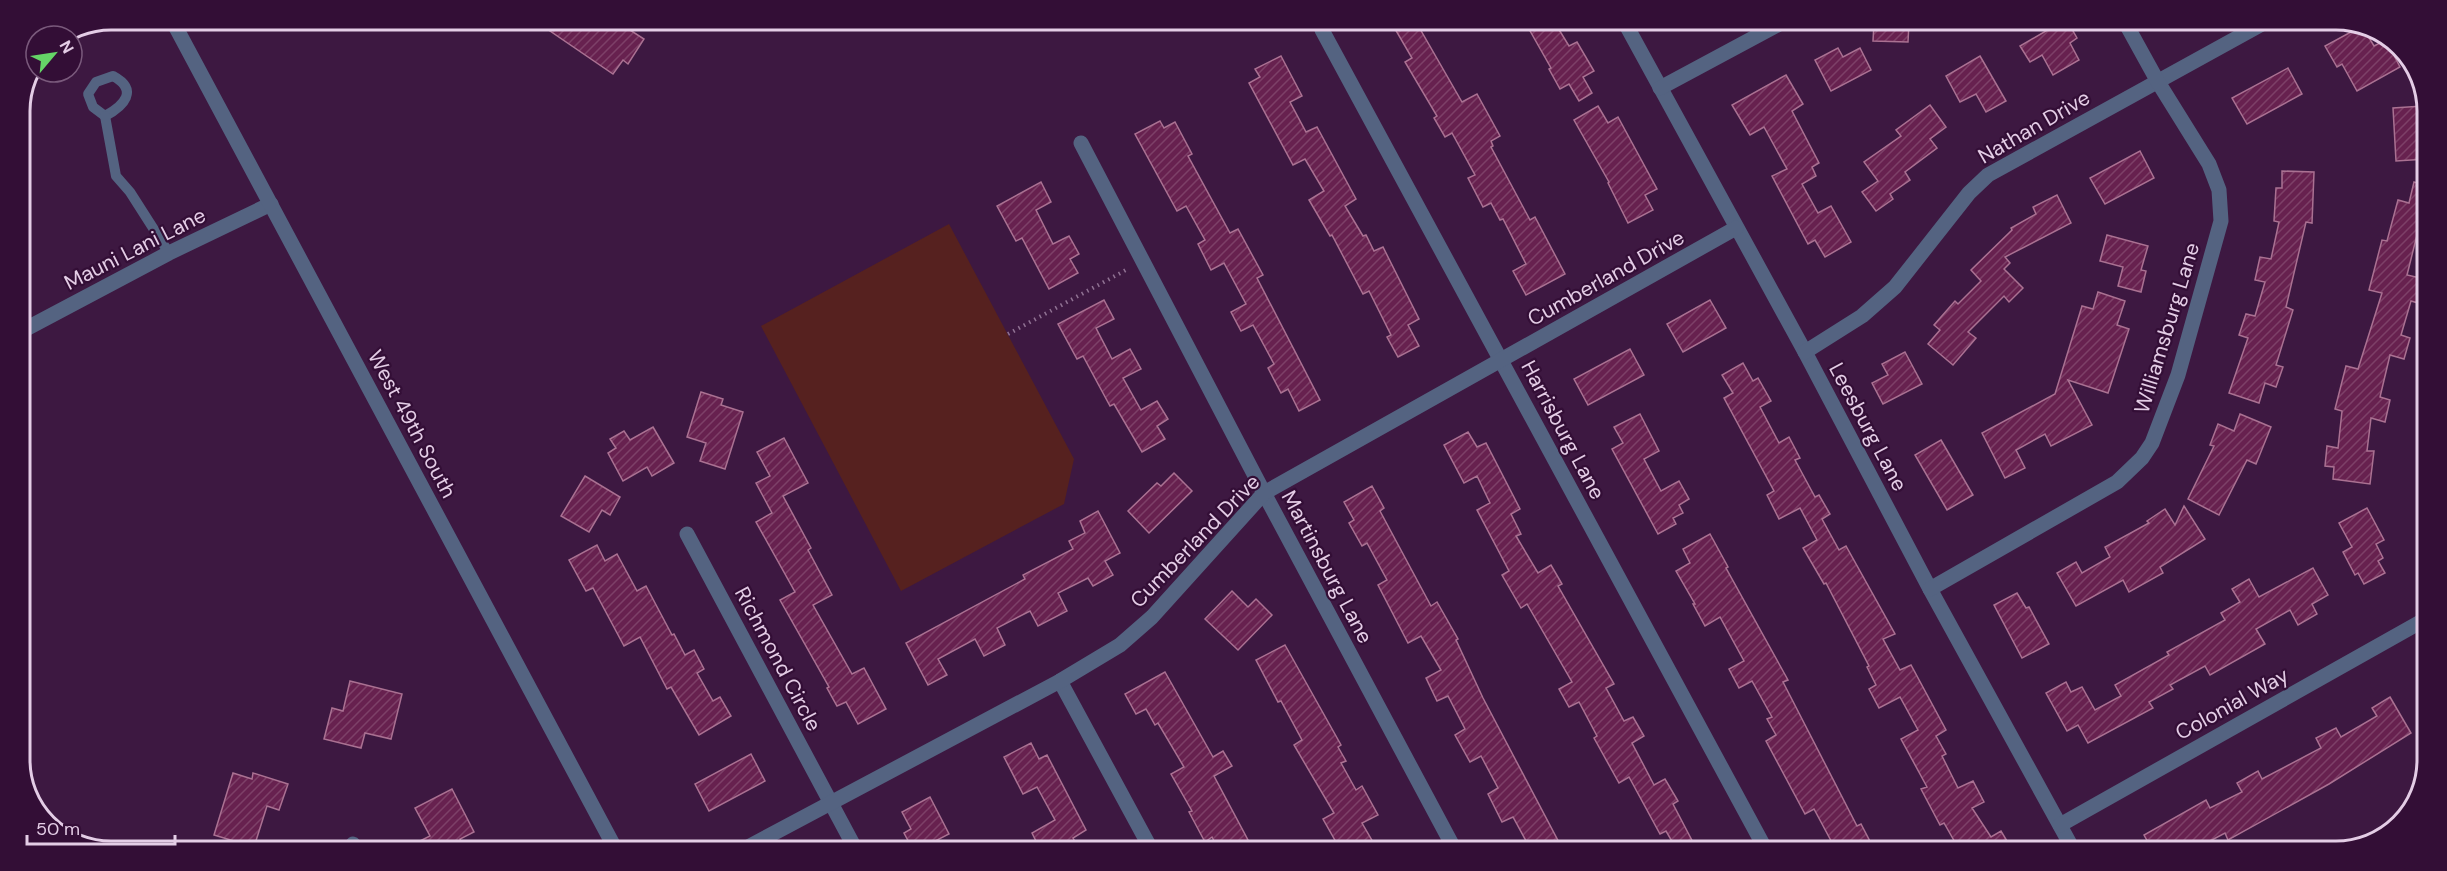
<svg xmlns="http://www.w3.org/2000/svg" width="2447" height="871" font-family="'DM Sans',sans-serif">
<defs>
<pattern id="building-hatch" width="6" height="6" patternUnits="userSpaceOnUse" patternTransform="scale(1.5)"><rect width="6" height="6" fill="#67214f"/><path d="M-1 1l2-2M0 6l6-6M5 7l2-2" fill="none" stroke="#7d4068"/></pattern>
</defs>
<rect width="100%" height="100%" fill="#3d1841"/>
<!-- green -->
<path fill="#56211f" d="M949,224L1074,459L1064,504L901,591L761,326Z"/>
<!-- building -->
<g fill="url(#building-hatch)" stroke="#aa7192" stroke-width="1.5">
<path d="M534,20L616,21L644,39L628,64L623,60L613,74Z"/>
<path d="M1391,22H1416L1462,102L1477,94L1500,136L1491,141L1493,146L1491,147L1530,220L1535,217L1565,274L1526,295L1513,271L1526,264L1503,219L1500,220L1491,203L1483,207L1468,178L1475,175L1452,133L1445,137L1434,118L1437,116L1405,62L1412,58Z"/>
<path d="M1525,22L1555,23L1569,46L1577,42L1594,71L1583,77L1592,93L1579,101L1569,84L1560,89L1549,69L1551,68Z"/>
<path d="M1874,23H1909L1908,42L1873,41Z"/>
<path d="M2042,24H2069L2077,38L2070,43L2079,60L2053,75L2042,55L2030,62L2020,46L2046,31Z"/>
<path d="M2362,26L2374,46L2386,40L2400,67L2357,91L2342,64L2337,67L2325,46Z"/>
<path d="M1838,48L1843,57L1860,48L1871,70L1831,91L1815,60Z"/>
<path d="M1281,56L1302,96L1290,102L1306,132L1317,127L1356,199L1345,206L1363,236L1366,235L1374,251L1383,247L1419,319L1408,325L1419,346L1398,357L1387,337L1391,335L1369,291L1363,294L1332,235L1330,236L1309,200L1324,191L1305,159L1293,165L1249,83L1260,77L1255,69Z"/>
<path d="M1980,56L2006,101L1986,112L1976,94L1960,102L1946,76Z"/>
<path d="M2288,68L2302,94L2247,124L2232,98Z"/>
<path d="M1786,75L1803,104L1792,111L1819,163L1812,167L1816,176L1802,184L1818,213L1831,206L1851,242L1825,257L1815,240L1808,244L1772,176L1787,169L1764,127L1750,135L1732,105Z"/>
<path d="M1930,105L1946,127L1930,139L1937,148L1905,172L1910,180L1890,194L1893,199L1876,211L1862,192L1878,181L1864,162L1901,136L1896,130Z"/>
<path d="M1598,106L1608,123L1618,117L1657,189L1645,195L1653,210L1628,223L1608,183L1609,182L1574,120Z"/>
<path d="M2423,106L2425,126H2427V159L2396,161L2393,108Z"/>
<path d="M1160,121L1164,128L1175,122L1192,154L1188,156L1230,233L1238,229L1263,275L1257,278L1320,400L1299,411L1288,389L1281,393L1268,368L1274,364L1253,325L1241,331L1231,312L1246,304L1224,263L1211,270L1198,244L1205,240L1186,206L1177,211L1135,134Z"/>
<path d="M2140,151L2154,178L2105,204L2090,178Z"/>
<path d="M2282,171L2314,172L2312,223L2306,222L2286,307L2293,310L2276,365L2283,367L2276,387L2265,383L2259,403L2229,393L2248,338L2239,335L2246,314L2255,316L2265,282L2255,280L2260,257L2271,259L2279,222L2274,221L2276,188H2282Z"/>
<path d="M1041,182L1051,202L1036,210L1053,244L1069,236L1079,254L1070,259L1078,273L1049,289L1022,238L1016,241L997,206Z"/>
<path d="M2414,182L2427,186L2426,228L2419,227L2407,275L2425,279L2418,303L2411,301L2401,335L2410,338L2404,359L2390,355L2380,397L2390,400L2385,422L2371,418L2367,451H2374L2370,484L2333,479L2334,467L2325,466L2327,446L2338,448L2342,411L2335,409L2346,366L2358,369L2382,293L2369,290L2382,240L2387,241L2398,200L2409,203Z"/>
<path d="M2057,195L2071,223L2005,257L2010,263L2004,269L2023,288L2009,302L2004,296L1968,332L1976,338L1953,365L1928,344L1940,330L1934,325L1955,301L1958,304L1981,281L1971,270L2012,230L2011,228L2036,214L2033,207Z"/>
<path d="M2107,235L2148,246L2141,270L2146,271L2141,292L2118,286L2123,267L2100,261Z"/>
<path d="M2098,292L2125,301L2117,325L2129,329L2108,393L2068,380L2092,425L2051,446L2045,434L2016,450L2025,468L2005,478L1982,433L2055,394L2082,306L2093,309Z"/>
<path d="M1104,300L1114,319L1096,328L1112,359L1130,349L1141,369L1123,378L1141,410L1157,401L1168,419L1157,426L1165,439L1142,452L1114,404L1110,406L1083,356L1077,359L1058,324Z"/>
<path d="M1710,300L1726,328L1683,352L1667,324Z"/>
<path d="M1630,349L1644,375L1588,405L1574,379Z"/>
<path d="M1905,352L1922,384L1883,404L1872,383L1888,375L1882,364Z"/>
<path d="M1743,363L1753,381L1758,378L1771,401L1760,407L1779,443L1789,437L1800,458L1795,460L1815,497L1819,495L1830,514L1822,519L1839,550L1846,546L1895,634L1883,639L1900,670L1911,665L1946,730L1936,736L1946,754L1942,756L1958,788L1973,781L1984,802L1972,808L1991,837L2001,831L2013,851H1960L1944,823L1940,825L1921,789L1927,787L1901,739L1918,730L1900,697L1879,708L1869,689L1876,685L1867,667L1869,666L1826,583L1824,584L1803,548L1817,540L1800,508L1779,519L1767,495L1774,491L1724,398L1733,393L1722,375Z"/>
<path d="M701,392L723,399L721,405L743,412L725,469L700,461L706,443L687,437Z"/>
<path d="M1640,414L1659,451L1644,459L1661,491L1679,481L1689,499L1679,505L1683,513L1673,518L1676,524L1658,534L1612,449L1623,443L1614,427Z"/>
<path d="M2240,414L2271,427L2256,464L2247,460L2219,515L2188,499L2214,446L2210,445L2218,424L2234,431Z"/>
<path d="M653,427L674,463L652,476L647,467L623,481L608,453L616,448L610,439L624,431L630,440Z"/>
<path d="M1468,432L1477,447L1486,443L1520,509L1511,514L1521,534L1516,536L1538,573L1551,565L1562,584L1558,586L1614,684L1606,688L1624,721L1633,717L1644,736L1632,743L1654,785L1665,779L1678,801L1673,804L1697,850H1677L1666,831L1660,834L1629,777L1619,783L1594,738L1597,736L1579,702L1569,707L1559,689L1572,682L1527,604L1521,608L1502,575L1509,571L1477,510L1490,503L1477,476L1464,483L1444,445Z"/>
<path d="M784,438L808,483L783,496L811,548L808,550L832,595L813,605L852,674L864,668L886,709L858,724L846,702L837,706L827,688L829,687L780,600L795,592L756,522L772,513L756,483L770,476L757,452Z"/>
<path d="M1941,440L1973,495L1947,510L1915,455Z"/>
<path d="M1174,473L1192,491L1149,533L1128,511L1157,483L1161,486Z"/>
<path d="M585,476L620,497L610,515L602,510L589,532L561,516Z"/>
<path d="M1372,486L1384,508L1380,511L1431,606L1437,602L1458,639L1456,640L1483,698L1563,850H1531L1513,817L1502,822L1488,794L1498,788L1481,756L1470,762L1455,735L1465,729L1448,696L1437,701L1426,678L1441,670L1421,636L1408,643L1378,585L1387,580L1367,543L1362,546L1349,523L1354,520L1344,502Z"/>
<path d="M2184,506L2205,539L2160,567L2163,573L2129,592L2123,580L2076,606L2057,573L2076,562L2082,573L2110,557L2105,547L2149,523L2147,521L2165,509L2175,525Z"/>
<path d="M2367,508L2384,540L2376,544L2383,558L2378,561L2385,573L2364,584L2358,573L2355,575L2343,552L2352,547L2339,523Z"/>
<path d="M1098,511L1120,553L1105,561L1113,575L1093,586L1088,578L1058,593L1067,611L1038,626L1030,611L997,628L1005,645L984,656L975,639L938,659L947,675L928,685L906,643L1025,579L1023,575L1073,549L1069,541L1085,533L1080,521Z"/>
<path d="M1710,534L1728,567L1726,568L1788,680L1783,682L1857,826L1861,824L1875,851L1836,850L1814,809L1805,814L1766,741L1776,735L1767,719L1772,717L1752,681L1739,688L1729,669L1744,661L1720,617L1705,626L1693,604H1695L1676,571L1690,563L1683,549Z"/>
<path d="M597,545L605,561L617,554L637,591L646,586L672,635L674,634L685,655L694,650L704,669L697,673L713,701L720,697L731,716L699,735L671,687L667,689L640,637L624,646L593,588L586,591L569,560Z"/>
<path d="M2313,568L2328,595L2312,604L2317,614L2298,625L2290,610L2256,629L2265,644L2210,675L2205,666L2170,685L2173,689L2149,702L2153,708L2088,743L2078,725L2067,731L2046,693L2066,682L2071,692L2082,687L2095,710L2121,696L2115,685L2169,655L2167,652L2225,620L2221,613L2240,602L2232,589L2249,579L2259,597Z"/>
<path d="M1232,591L1248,607L1256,599L1272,615L1238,650L1205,619Z"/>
<path d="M2017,593L2026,608L2029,607L2049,644L2022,658L1994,605Z"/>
<path d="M1285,645L1341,745L1338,747L1346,761L1341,763L1356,790L1362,786L1378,815L1362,823L1377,849H1340L1323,819L1334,813L1294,745L1302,740L1281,701L1278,702L1256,660Z"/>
<path d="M1165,672L1213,757L1223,751L1232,766L1214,776L1248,840L1231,849H1218L1212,837L1205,842L1189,812L1192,811L1171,774L1184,767L1158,723L1155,725L1146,709L1136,714L1125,694Z"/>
<path d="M350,681L402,694L391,739L365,733L361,748L324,739L332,708L343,711Z"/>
<path d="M2390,697L2411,733L2329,784L2228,840L2225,833L2191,851H2153L2144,835L2206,800L2210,808L2242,792L2237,783L2258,771L2262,779L2321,748L2316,738L2336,728L2341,737L2377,716L2372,708Z"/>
<path d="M1031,743L1039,759L1047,755L1086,830L1073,838L1079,849H1040L1032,833L1055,820L1037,787L1023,794L1004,757Z"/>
<path d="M751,754L765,781L709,811L695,784Z"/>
<path d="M233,773L252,779L253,773L288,784L279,810L267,806L254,847L214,835Z"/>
<path d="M452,789L474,832L460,839L464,848L408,847L430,836L415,808Z"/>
<path d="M930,797L949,834L935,841L938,849L912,848L904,833L911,829L902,812Z"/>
</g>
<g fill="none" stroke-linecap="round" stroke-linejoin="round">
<!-- path -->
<path stroke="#907293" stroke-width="4" stroke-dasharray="1.5 4.5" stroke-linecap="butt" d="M1008,334L1126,270"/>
<!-- service -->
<g stroke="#546381" stroke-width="10">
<path d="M113,76C139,90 124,106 105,116L93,107L88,94L96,82Z"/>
<path d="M105,116L116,176L130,192L169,253"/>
</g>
<!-- minor -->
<g stroke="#546381" stroke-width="15">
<path d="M1625,23L1805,352L1930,589L2074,851"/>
<path d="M1322,30L1766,850"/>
<path d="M1660,88L1781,23"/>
<path d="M1081,143L1264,493L1455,850"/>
<path d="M20,332L169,253L271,204"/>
<path d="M1805,352L1862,316L1895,287L1969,193L1988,175L2262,24"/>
<path d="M687,534L855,848"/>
<path d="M1930,589L2117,482L2142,458L2152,443L2178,375L2221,221L2219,190L2209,164L2158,82L2126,24"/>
<path d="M1060,681L1151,849"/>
<path d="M2060,825L2424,620"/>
<path d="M353,844L355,847"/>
<path d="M746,848L1060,681L1120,645L1152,617L1264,493L1736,228"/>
</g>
<!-- tertiary -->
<path stroke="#546381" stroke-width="15" d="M172,20L615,848"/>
</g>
<g text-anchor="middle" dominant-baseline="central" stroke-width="4.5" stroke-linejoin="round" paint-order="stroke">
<!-- street labels -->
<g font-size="21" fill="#e4cde6" stroke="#330e36">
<text transform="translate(2034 127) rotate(-30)">Nathan Drive</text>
<text transform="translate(135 249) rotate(-27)">Mauni Lani Lane</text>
<text transform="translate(1606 278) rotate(-29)">Cumberland Drive</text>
<text transform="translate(2167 328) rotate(-73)">Williamsburg Lane</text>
<text transform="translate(412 424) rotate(62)">West 49th South</text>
<text transform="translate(1868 427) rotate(62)">Leesburg Lane</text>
<text transform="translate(1563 430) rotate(62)">Harrisburg Lane</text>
<text transform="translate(1195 541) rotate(-46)">Cumberland Drive</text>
<text transform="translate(1327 567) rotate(62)">Martinsburg Lane</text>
<text transform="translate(778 659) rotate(62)">Richmond Circle</text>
<text transform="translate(2232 704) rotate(-29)">Colonial Way</text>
</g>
</g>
<!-- crop -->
<path d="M0 0H2447V871H0ZM111 30H2336A81 81 0 0 1 2417 111V760A81 81 0 0 1 2336 841H111A81 81 0 0 1 30 760V111A81 81 0 0 1 111 30Z" fill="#330e36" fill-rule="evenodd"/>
<path fill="none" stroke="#e4cde6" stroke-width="3" d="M111 30H2336A81 81 0 0 1 2417 111V760A81 81 0 0 1 2336 841H111A81 81 0 0 1 30 760V111A81 81 0 0 1 111 30Z"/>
<!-- north arrow -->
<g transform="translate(54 54) rotate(61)"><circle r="28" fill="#330e36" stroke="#7a5a7c" stroke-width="1.5"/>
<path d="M0-4.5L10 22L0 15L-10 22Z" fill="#65d467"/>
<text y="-9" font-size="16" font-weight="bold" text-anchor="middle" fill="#e4cde6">N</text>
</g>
<!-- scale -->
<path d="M27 835v9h148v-9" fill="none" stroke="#e4cde6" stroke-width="3"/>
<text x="36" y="835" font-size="18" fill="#e4cde6" stroke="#330e36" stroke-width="4.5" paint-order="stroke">50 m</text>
</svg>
